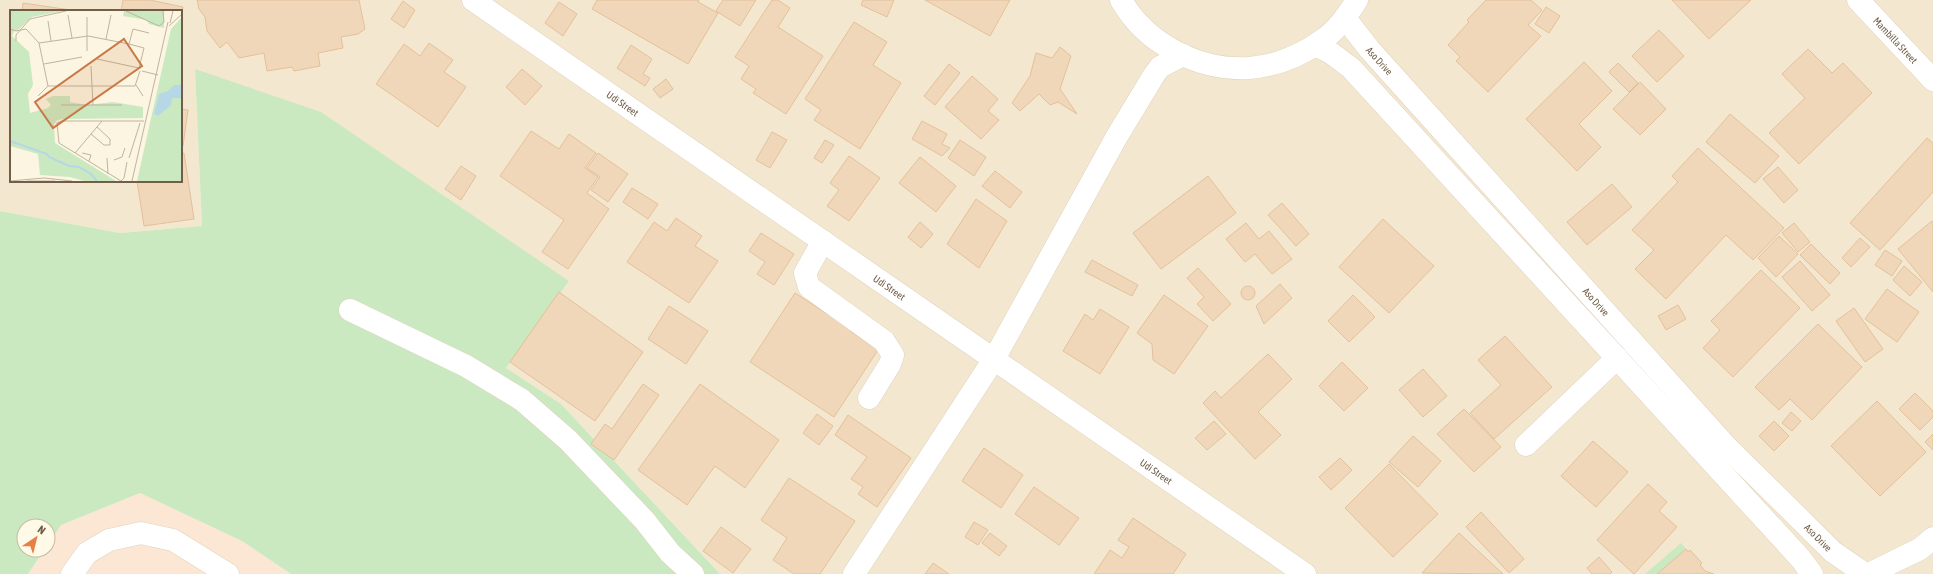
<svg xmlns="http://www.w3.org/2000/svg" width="1933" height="574" font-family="'Asap Condensed',sans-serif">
<rect width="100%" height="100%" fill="#fcf5e1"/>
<!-- residential -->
<path fill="#f3e8cf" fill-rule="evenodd" d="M0,0H1933V574H720L561,404L506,368L569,281L195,69L202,226L120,233L0,211ZM11,11H181V181H11Z"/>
<!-- commercial -->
<path fill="#fce6d4" d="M140,493L242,541L291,574H28L44,550H48V545L61,525Z"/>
<!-- green -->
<g fill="#cae9c0">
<path d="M195,69L321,112L569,281L506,368L561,404L720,574H291L242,541L140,493L61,525L48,545V526H24V550H44L28,574H0V211L120,233L202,226Z"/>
<path d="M1681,543L1686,549L1657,574H1645Z"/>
</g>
<!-- building -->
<g fill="#f1d7b9" stroke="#e4c099">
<path d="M123,0H150L183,7L181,19V11H121Z"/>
<path d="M197,0H359L365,29L358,34L341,37L343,48L318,53L320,66L294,71L292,67L267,71L264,53L239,58L227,42L220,48L207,31L205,17L199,9Z"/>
<path d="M597,0H699L698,2L718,13L688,64L592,9Z"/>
<path d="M723,0H756L740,26L716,11Z"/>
<path d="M772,0H778L790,8L778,27L823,56L786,114L753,93L756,89L741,79L749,66L735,57Z"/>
<path d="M863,0H894L887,17L861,5Z"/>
<path d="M925,0H1010L990,36Z"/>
<path d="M1486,0H1531L1542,10L1528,25L1541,36L1488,92L1456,61L1460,57L1448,45L1469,22L1467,20Z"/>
<path d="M1672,0H1751L1709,39Z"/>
<path d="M403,1L415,10L404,28L391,19Z"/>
<path d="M559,2L577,14L563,36L545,23Z"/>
<path d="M23,3L77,11H22Z"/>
<path d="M1546,7L1560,16L1549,33L1535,24Z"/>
<path d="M854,22L887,42L873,65L901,83L860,149L814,120L821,110L805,99Z"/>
<path d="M1659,30L1684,56L1657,82L1632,56Z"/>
<path d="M429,43L453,60L444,72L466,87L438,127L376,84L404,44L420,56Z"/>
<path d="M631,45L652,59L643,74L650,78L645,86L617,68Z"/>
<path d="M1060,47L1071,56L1060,89L1077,114L1058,102L1050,105L1039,94L1020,111L1012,103L1030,76L1036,53L1052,58Z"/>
<path d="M1808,49L1832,73L1843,63L1872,93L1799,164L1769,133L1805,98L1782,74Z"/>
<path d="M1584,62L1612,91L1579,124L1601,147L1577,171L1526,119Z"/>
<path d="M1618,63L1638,83L1629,92L1609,72Z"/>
<path d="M949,64L960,73L935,105L924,96Z"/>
<path d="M522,69L542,86L525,105L506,87Z"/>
<path d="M972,76L998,99L988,111L999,120L981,139L945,107Z"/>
<path d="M666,79L673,89L660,98L653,89Z"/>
<path d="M1640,82L1666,109L1640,135L1613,109Z"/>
<path d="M181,109L188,110L183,146L181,145Z"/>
<path d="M1730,114L1779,156L1755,183L1706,142Z"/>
<path d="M922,121L947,134L942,144L950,148L942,156L912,139Z"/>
<path d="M531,131L559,149L569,134L596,153L585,168L598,177L587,193L609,209L568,269L542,252L564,220L500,176Z"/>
<path d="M772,132L787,140L770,168L756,160Z"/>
<path d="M1927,138L1933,143V192L1880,250L1850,223Z"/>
<path d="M825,140L834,145L822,163L814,158Z"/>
<path d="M960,140L986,157L974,176L948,158Z"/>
<path d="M1698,148L1784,228L1753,260L1726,235L1666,299L1635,269L1654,250L1632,230L1678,182L1672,176Z"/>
<path d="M184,153L194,219L144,226L137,181H181V154Z"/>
<path d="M598,153L628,174L608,202L591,190L600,177L587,168Z"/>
<path d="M849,156L880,178L849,221L827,206L839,190L830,183Z"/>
<path d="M920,157L956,186L936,212L899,183Z"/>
<path d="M461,166L476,176L461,200L445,189Z"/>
<path d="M1778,167L1798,190L1784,203L1763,179Z"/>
<path d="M995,171L1022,192L1010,208L982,186Z"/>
<path d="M1208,176L1236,213L1161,269L1133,233Z"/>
<path d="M1612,184L1632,207L1587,245L1567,222Z"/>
<path d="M632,188L658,204L648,219L623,202Z"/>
<path d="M976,199L1007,221L979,268L947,244Z"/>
<path d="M1282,203L1309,234L1296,246L1268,215Z"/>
<path d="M676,218L702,236L695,246L718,261L689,303L627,262L654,222L667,231Z"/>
<path d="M1383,219L1434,266L1389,313L1339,267Z"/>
<path d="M1932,221L1933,222V292L1898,249Z"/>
<path d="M920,222L933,234L921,248L908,237Z"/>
<path d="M1246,223L1259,239L1269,231L1292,259L1272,274L1255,254L1245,262L1226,239Z"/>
<path d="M1794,223L1810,242L1798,252L1782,233Z"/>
<path d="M761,233L794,254L774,285L757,274L765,262L749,251Z"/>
<path d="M1779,236L1798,254L1776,277L1758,258Z"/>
<path d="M1860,238L1870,247L1851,267L1842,258Z"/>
<path d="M1811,244L1840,273L1830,284L1800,255Z"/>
<path d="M1885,250L1902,261L1892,276L1875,265Z"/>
<path d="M1092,260L1138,285L1132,296L1085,272Z"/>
<path d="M1800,261L1830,295L1812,311L1782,277Z"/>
<path d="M1904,266L1922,282L1910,296L1893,280Z"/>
<path d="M1198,268L1231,304L1213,321L1197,304L1204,297L1187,278Z"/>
<path d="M1761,270L1800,308L1733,377L1703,348L1720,330L1711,321Z"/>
<path d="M1280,284L1292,298L1264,324L1256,306Z"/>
<circle cx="1248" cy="293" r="7"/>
<path d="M1887,289L1919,312L1897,342L1865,319Z"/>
<path d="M559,292L643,352L595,421L510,362Z"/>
<path d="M795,293L829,315L836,303L859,318L850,331L878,350L834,417L750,362Z"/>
<path d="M1164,295L1208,326L1174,374L1153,360L1152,344L1137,333Z"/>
<path d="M1353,295L1375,317L1349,342L1328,321Z"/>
<path d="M1678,305L1686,319L1666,330L1658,316Z"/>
<path d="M669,306L708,331L686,364L648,339Z"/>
<path d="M1854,308L1883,349L1865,362L1836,321Z"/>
<path d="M1100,309L1129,327L1100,374L1063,351L1085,314L1093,320Z"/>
<path d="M1818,324L1862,367L1812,420L1790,399L1779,410L1755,387Z"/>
<path d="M1505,336L1552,387L1494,439L1470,413L1501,385L1478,360Z"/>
<path d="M1268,354L1292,379L1258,412L1281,435L1255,459L1203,403L1215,391L1221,398Z"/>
<path d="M1342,362L1368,388L1344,411L1319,386Z"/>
<path d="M1423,369L1447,396L1423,417L1399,390Z"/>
<path d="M643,384L659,395L614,460L591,444L605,424L612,429Z"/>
<path d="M700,384L779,440L745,488L715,466L687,505L638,470Z"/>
<path d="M1915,393L1933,411V417L1920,430L1899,409Z"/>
<path d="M1877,401L1926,452L1880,496L1831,446Z"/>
<path d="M1464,409L1501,447L1474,472L1437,434Z"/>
<path d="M1791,412L1801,421L1792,431L1782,423Z"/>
<path d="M817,414L833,426L819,445L803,433Z"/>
<path d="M848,415L911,458L877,507L858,494L863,487L851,479L867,457L835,435Z"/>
<path d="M1214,421L1226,434L1207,450L1195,438Z"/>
<path d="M1774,421L1789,436L1774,451L1759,436Z"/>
<path d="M1933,434V450L1925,442Z"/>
<path d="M1413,436L1441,461L1418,487L1389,462Z"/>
<path d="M1593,441L1628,472L1596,507L1561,476Z"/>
<path d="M984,448L1023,475L1001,508L962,481Z"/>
<path d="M1340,458L1352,470L1331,490L1319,477Z"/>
<path d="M1389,464L1438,514L1393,557L1345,508Z"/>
<path d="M789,478L855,521L820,574H794L773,560L787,538L761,520Z"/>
<path d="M1648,484L1667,502L1659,511L1677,527L1634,574L1597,540Z"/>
<path d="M1034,487L1079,518L1059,545L1015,514Z"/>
<path d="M1481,512L1524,559L1509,573L1466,527Z"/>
<path d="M1133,518L1186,554L1173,574H1094L1110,550L1122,558L1129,547L1118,540Z"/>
<path d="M974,522L988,530L978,545L965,537Z"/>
<path d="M721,527L751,549L733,573L703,551Z"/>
<path d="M990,533L1007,546L999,556L982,543Z"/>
<path d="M1459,533L1503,574L1422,573Z"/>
<path d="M1686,549L1688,552L1690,550L1702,563L1700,565L1705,571L1714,574H1657Z"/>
<path d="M1599,557L1612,572L1610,574H1592L1587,568Z"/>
<path d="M933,563L949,574H925Z"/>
</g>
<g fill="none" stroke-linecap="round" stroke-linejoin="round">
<!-- street casing -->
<g stroke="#e0d2bd" stroke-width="23">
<g id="street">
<path id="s1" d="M473,0L1305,574"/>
<path d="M1121,0C1146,44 1199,71 1249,68C1276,66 1302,55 1324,39C1338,29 1348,14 1357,0"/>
<path id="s2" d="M1858,0L1933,80"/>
<path id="s3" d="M1345,18L1370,50L1726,446L1833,552L1861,571"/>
<path d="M1315,45L1331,53L1351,68L1801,559L1812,574"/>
<path d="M823,241L805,273L809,287L884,341L893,355L890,364L869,398"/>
<path d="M350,310L466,366L522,400L568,440L645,521L670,553L693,574"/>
<path d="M1526,445L1617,358"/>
<path d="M1873,572L1920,549L1933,538"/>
<path d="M72,574L87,553L109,540L141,533L173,540L228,574"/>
<path d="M854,574L994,359L1116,138L1154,75L1160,67L1183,55"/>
</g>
</g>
<!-- street -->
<use href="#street" stroke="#fff" stroke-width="22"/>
</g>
<g text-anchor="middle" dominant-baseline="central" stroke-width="3" stroke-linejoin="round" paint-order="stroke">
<!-- street labels -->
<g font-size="10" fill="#725d48" stroke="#fff9e7">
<text stroke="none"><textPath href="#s2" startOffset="55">Mambilla Street</textPath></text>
<text stroke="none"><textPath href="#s3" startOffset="55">Aso Drive</textPath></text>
<text stroke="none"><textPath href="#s1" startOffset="182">Udi Street</textPath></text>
<text stroke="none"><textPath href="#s1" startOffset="506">Udi Street</textPath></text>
<text stroke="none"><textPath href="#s3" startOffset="379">Aso Drive</textPath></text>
<text stroke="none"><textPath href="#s1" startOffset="830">Udi Street</textPath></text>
<text stroke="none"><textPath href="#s3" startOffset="703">Aso Drive</textPath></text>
</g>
</g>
<!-- overview -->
<g transform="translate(10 10)">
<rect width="172" height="172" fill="#fcf5e1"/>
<path d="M0,1H52L22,7L8,20L4,21L2,26L19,42L23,75L18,84L20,103L38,98L41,95L36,89L43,86H60V92L77,95L103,92L133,97V108L53,109L47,110L44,114L45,133L106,171H74L60,167L30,165L28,144L0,136ZM114,1H154V18L139,14L137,10L113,6ZM172,7V171H127L161,19Z" fill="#cae9c0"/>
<path d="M164,75H172V88H162L161,95L148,106L144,104L149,84L158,81Z" fill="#b6d7e5"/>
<path fill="none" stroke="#b6d7e5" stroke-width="2" d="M0,131L37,144L39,147L59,156L69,157L81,164L87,171"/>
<path fill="none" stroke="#c1b39f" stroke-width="1" d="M116,1L149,16L154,12L153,1M58,5L62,28M38,11L41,31M160,13L163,1M159,16L172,4M0,19L6,21L16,19L29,33L38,76L28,86M96,29L101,5M6,31V25L20,9L56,1M29,33L78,26L119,34L134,38L129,58M119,34L123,19L139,23M77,41V7M87,49L129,58M34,54L72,47M81,56L83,95H112M132,61L148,65M126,75L133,86M38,76H125L130,61M51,95H83M81,124L94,135H100V129L87,117M65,143L92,111M72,143L81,145L79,151M97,148L98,164M119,148L130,113M104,150L112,147L115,138M117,152L114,168L111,171L49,133L47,113L52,111H134M0,171L34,168L62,171M17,171H45M122,171L158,12"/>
<path fill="#c97846" fill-opacity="0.15" stroke="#c97846" stroke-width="2" d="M114,29L132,56L43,118L25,92Z"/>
<rect width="172" height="172" fill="none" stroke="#725d48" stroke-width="2"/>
</g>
<!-- north arrow -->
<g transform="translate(36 538) rotate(35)"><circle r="19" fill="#fff9e7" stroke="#c7bba7"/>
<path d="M0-3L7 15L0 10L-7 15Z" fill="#e68146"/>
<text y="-6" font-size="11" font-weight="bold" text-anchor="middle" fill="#725d48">N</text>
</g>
</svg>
